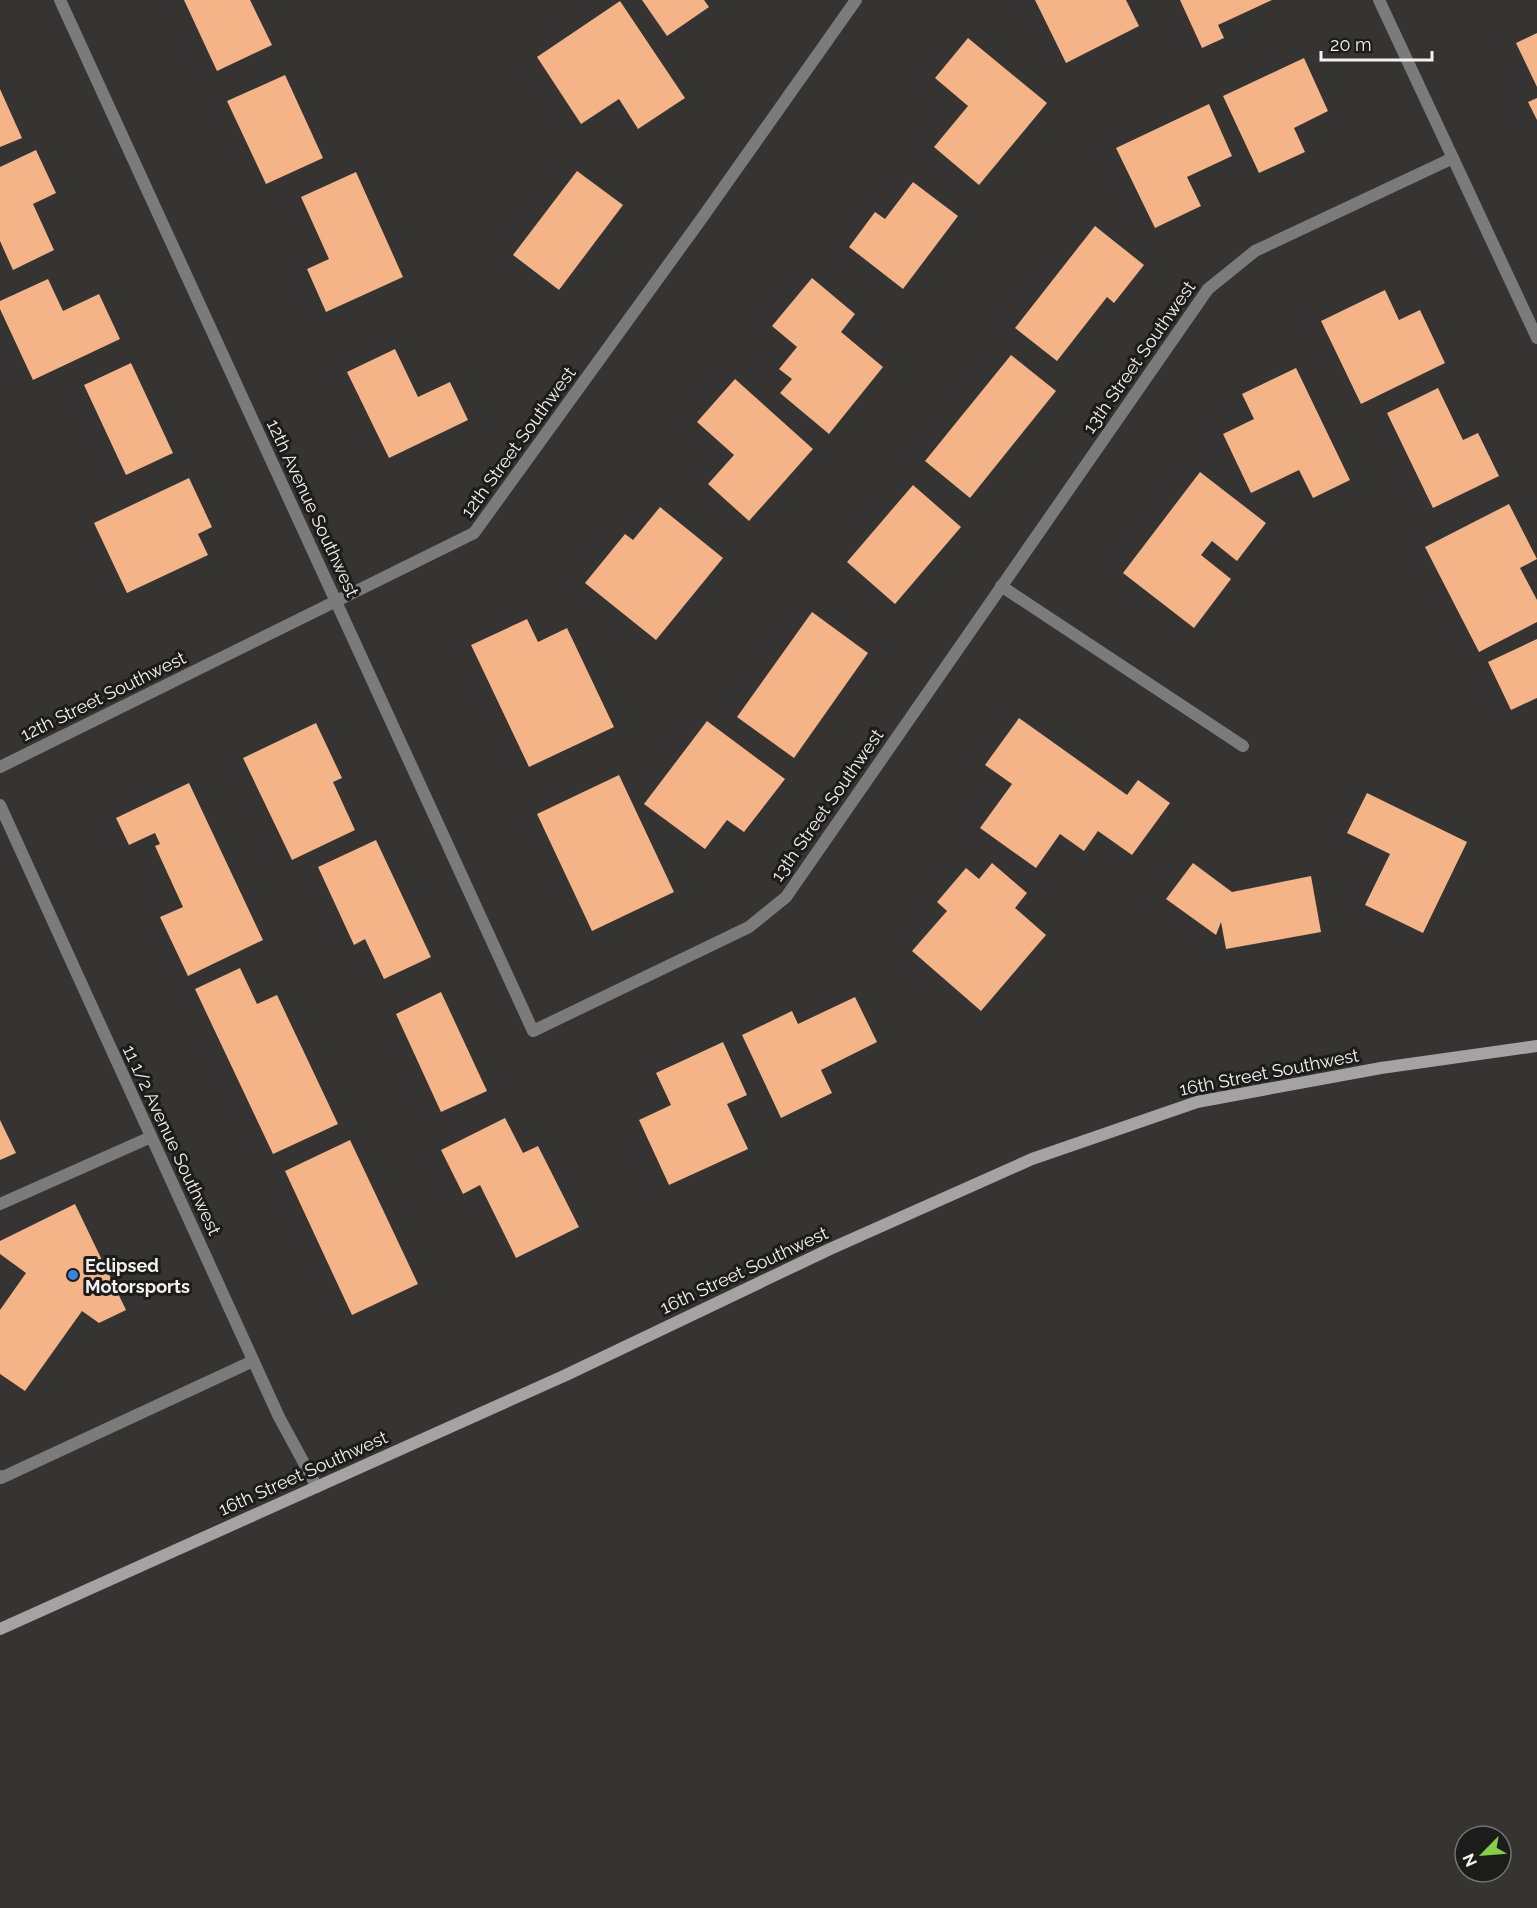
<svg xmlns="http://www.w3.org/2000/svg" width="1537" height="1908" font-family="Raleway,sans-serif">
<rect width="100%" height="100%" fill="#353432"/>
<!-- building -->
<g fill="#f5b388">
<path d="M184,0H250L272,45L217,71Z"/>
<path d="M642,0H704L709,7L667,36Z"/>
<path d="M1035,0H1126L1139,26L1066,63Z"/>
<path d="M1180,0H1272L1218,25L1224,38L1202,48Z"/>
<path d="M620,1L685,98L638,129L619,99L581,124L537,57Z"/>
<path d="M1537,33V87L1516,43Z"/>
<path d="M968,38L1047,103L979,185L934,147L968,106L935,78Z"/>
<path d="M1304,58L1328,111L1294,128L1305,152L1259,173L1223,96Z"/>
<path d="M285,75L323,158L266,184L227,101Z"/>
<path d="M0,89L22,138L0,147Z"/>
<path d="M1537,98V120L1528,102Z"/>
<path d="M1209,104L1232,156L1187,177L1201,206L1155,228L1116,148Z"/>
<path d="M36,150L56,193L33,204L54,250L13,270L0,241V167Z"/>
<path d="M577,171L623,205L559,290L513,255Z"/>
<path d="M356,172L403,277L326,312L307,269L329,259L301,197Z"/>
<path d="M913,182L958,216L903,289L849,247L875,212L885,219Z"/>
<path d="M1095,226L1144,265L1114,303L1107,297L1057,361L1015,328Z"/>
<path d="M812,278L855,314L841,332L883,367L829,434L780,393L792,379L779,369L797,347L772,326Z"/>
<path d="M48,279L63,311L99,294L120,339L33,380L0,309V301Z"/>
<path d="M1385,290L1399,320L1420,310L1445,363L1361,404L1321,321Z"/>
<path d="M395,349L418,397L450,382L468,420L389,458L347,372Z"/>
<path d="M1011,355L1056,391L970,498L925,461Z"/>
<path d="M131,363L173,453L126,475L84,385Z"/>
<path d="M1296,368L1350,480L1313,498L1299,470L1251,493L1223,434L1254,419L1242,394Z"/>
<path d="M735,379L813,449L749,521L708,484L734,455L697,422Z"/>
<path d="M1438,388L1463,440L1478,433L1499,476L1433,508L1387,413Z"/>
<path d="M1200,472L1266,523L1237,561L1212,541L1201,555L1231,579L1194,628L1123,573Z"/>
<path d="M189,478L212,527L198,534L208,555L127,593L94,523Z"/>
<path d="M913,485L961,527L895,604L847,562Z"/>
<path d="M1509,504L1537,559L1520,568L1537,600V622L1479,652L1425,547Z"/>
<path d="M660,507L723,558L656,640L585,583L625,534L633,540Z"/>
<path d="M812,612L868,653L794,758L737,717Z"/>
<path d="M527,619L538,642L567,628L614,727L529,767L471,645Z"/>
<path d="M1537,639V698L1511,710L1488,662Z"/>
<path d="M1019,718L1127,795L1138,780L1170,803L1132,855L1098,831L1084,851L1060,834L1036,868L980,828L1012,784L985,765Z"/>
<path d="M707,721L785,779L744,832L727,820L705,849L644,804Z"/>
<path d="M316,723L342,778L333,782L355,830L292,860L243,758Z"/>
<path d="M619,775L674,892L592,931L537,814Z"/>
<path d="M189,783L263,940L188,976L160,917L183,907L155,846L160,844L155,833L129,845L116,818Z"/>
<path d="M1367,793L1467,842L1423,933L1365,905L1390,854L1347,833Z"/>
<path d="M376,840L431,957L384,979L365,939L354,945L318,867Z"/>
<path d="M992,863L1027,893L1015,908L1046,935L981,1011L912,951L947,911L937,902L966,868L979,879Z"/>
<path d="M1193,863L1232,892L1311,876L1321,932L1226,949L1221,922L1216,935L1166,899Z"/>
<path d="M240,968L257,1004L277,995L338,1124L273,1154L195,989Z"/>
<path d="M441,992L487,1091L441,1112L396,1014Z"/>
<path d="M855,997L877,1042L821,1070L832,1093L781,1118L742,1035L792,1011L798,1024Z"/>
<path d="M723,1042L747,1095L727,1104L748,1149L669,1185L639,1120L671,1105L656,1073Z"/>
<path d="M505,1118L523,1153L538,1146L579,1227L516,1258L480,1185L463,1194L441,1150Z"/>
<path d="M0,1120L16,1153L0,1160Z"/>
<path d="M350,1140L418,1284L352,1315L285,1171Z"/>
<path d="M75,1204L126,1310L99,1323L82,1311L25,1391L0,1374V1310L26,1273L0,1254V1241Z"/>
</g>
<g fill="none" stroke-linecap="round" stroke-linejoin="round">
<!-- service -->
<g stroke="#7c7b7b" stroke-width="12">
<path d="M0,1204L151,1137"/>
<path d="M0,1476L1,1478L253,1361"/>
</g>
<!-- minor -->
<g stroke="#7c7b7b" stroke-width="12">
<path d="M60,0L533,1031L749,927L786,897L1208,289L1255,251L1453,158"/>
<path d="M1379,0L1537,338"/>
<path d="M1001,586L1243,746"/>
<path d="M0,767L474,533L702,218L856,0"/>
<path d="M0,805L279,1417L317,1487"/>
</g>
<!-- secondary -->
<path stroke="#a4a2a3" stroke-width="12" d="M0,1629L566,1375L830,1249L1032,1159L1197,1102L1381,1068L1537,1046"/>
</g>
<!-- markers -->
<circle fill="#3f7fe0" stroke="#1c1c1b" stroke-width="2" cx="73" cy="1275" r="6"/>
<g text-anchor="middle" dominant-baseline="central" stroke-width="6" stroke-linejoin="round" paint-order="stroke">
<!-- street labels -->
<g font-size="18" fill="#f3f2f1" stroke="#1c1c1b">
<text transform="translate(1139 357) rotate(-55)">13th Street Southwest</text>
<text transform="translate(518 442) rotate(-54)">12th Street Southwest</text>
<text transform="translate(313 508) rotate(65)">12th Avenue Southwest</text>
<text transform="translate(103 696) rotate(-26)">12th Street Southwest</text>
<text transform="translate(827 805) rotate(-55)">13th Street Southwest</text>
<text transform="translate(1269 1072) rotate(-11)">16th Street Southwest</text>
<text transform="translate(172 1140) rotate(65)">11 1/2 Avenue Southwest</text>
<text transform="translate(744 1270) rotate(-25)">16th Street Southwest</text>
<text transform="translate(303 1473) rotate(-24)">16th Street Southwest</text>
</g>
<!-- poi labels -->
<g font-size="18" font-weight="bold" fill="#f3f2f1" stroke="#1c1c1b" text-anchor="start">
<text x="85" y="1265">Eclipsed<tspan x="85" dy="21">Motorsports</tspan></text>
</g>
</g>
<!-- north arrow -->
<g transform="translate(1483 1854) rotate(245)"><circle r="28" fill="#1c1c1b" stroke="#727271" stroke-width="1.5"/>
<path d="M0-4.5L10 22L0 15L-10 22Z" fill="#87cf4a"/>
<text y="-9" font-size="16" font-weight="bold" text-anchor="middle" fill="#f3f2f1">N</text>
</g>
<!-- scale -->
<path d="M1321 51v9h111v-9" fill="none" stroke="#f3f2f1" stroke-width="3"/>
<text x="1330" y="51" font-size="18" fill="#f3f2f1" stroke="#1c1c1b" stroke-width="4.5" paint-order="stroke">20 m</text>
</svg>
